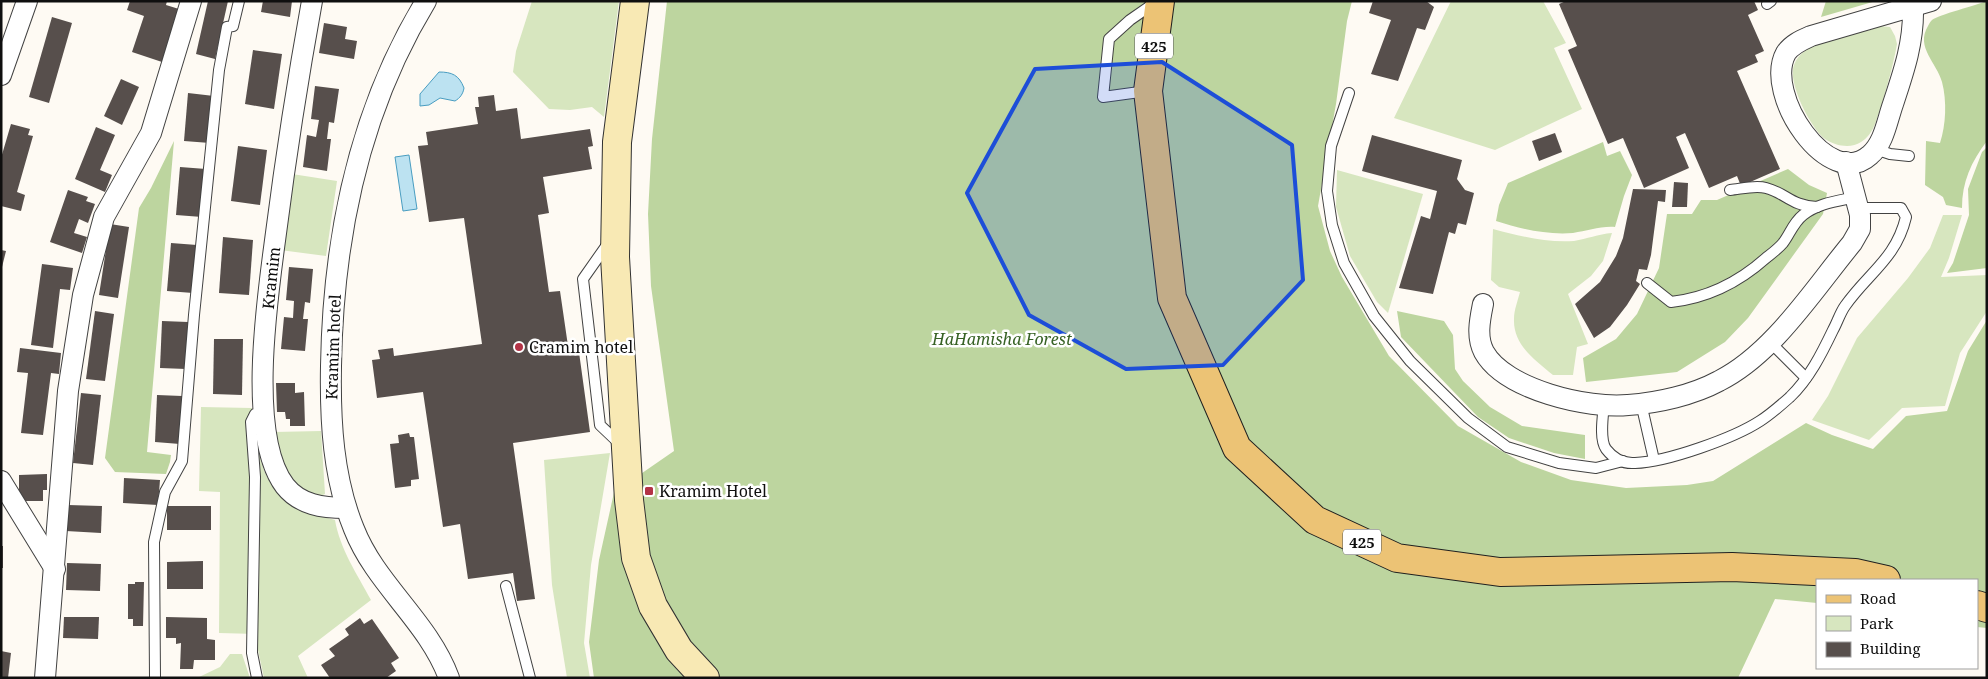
<svg xmlns="http://www.w3.org/2000/svg" width="1988" height="679" font-family="'Noto Serif',serif">
<rect width="100%" height="100%" fill="#fefaf3"/>
<!-- green -->
<g fill="#d7e6bf">
<path d="M532,1H619L604,117L592,107L570,110L549,109L513,72L516,51Z"/>
<path d="M1451,1H1543L1566,43L1554,48L1582,109L1495,150L1394,118Z"/>
<path d="M1879,26L1890,27L1895,36L1897,44C1893,67 1883,103 1875,124C1873,130 1867,139 1861,142C1851,149 1835,146 1825,139C1811,129 1787,82 1794,65C1803,40 1847,36 1870,30Z"/>
<path d="M1337,170L1423,194L1388,313L1377,302L1350,256L1336,207Z"/>
<path d="M292,174L337,181L326,256L280,250Z"/>
<path d="M1943,215H1962L1949,258L1941,277L1987,275V311L1960,353L1945,406L1902,408L1869,440L1812,420L1828,396L1857,338L1908,278L1930,248Z"/>
<path d="M1493,229C1519,236 1547,243 1574,241C1587,239 1598,234 1612,233L1603,261L1591,276L1568,294L1588,344L1577,347L1573,375H1553C1535,360 1513,345 1514,319C1514,310 1518,300 1520,292L1499,287L1491,280Z"/>
<path d="M201,407L252,408C261,476 263,500 335,520C340,549 357,574 371,600L298,656L308,678H264L258,650V634L219,633L220,492L199,491Z"/>
<path d="M321,431L325,494C317,498 310,495 304,490C284,476 280,454 274,432Z"/>
<path d="M610,453L591,565L584,643L590,678H567L552,585L544,460Z"/>
<path d="M230,654H242L250,678H197L220,667Z"/>
</g>
<!-- forest -->
<g fill="#bdd59f">
<path d="M667,1H1352L1347,21L1336,104L1318,206L1330,251L1342,277L1389,356L1458,426L1521,462L1571,480L1626,488L1687,485L1713,481L1806,423L1832,435L1873,449L1906,416L1947,411L1968,351L1987,320V628L1977,627V580H1817V603L1775,599L1738,678H594L589,642L599,560L615,488L632,480L674,451L651,286L648,214L652,139Z"/>
<path d="M1826,1H1876L1821,17Z"/>
<path d="M1987,1V141C1971,162 1962,182 1962,208L1946,205L1943,197L1925,185L1926,141L1940,143C1946,125 1947,101 1942,82C1937,63 1915,47 1928,26C1929,24 1930,22 1932,20C1938,15 1977,5 1987,1Z"/>
<path d="M174,141L147,452L171,455L170,462L166,474L115,472L105,458L139,208L151,188Z"/>
<path d="M1603,142L1607,156L1620,151L1632,175L1624,196L1615,227C1600,226 1587,231 1573,233C1546,235 1521,229 1496,221L1499,205L1508,183Z"/>
<path d="M1987,147V268L1947,273L1953,263L1969,215L1968,189L1982,152Z"/>
<path d="M1788,169L1809,185L1827,193L1823,214L1748,318L1725,342L1677,372L1586,382L1583,358L1616,339L1637,314L1659,268L1667,214H1692L1701,200H1717Z"/>
<path d="M1397,311L1444,321L1453,335L1455,369L1463,381L1490,407L1522,426L1585,435V459L1554,453L1509,438L1478,417L1401,337Z"/>
</g>
<!-- water -->
<g fill="#bce2f1" stroke="#499dc1">
<path d="M439,72C452,72 459,75 464,88C463,94 460,98 455,101L440,98L429,105L420,106V94Z"/>
<path d="M409,155L417,209L403,211L395,157Z"/>
</g>
<!-- building -->
<g fill="#574f4c">
<path d="M130,1H167L166,5L179,9L162,62L132,52L144,16L127,10Z"/>
<path d="M208,1H228L215,59L196,54Z"/>
<path d="M263,1H292L290,17L261,12Z"/>
<path d="M1373,1H1426L1434,7L1425,30L1417,28L1398,81L1371,74L1391,20L1369,13Z"/>
<path d="M1566,1H1754L1758,10L1748,15L1764,51L1755,55L1758,62L1737,71L1780,169L1741,186L1737,176L1709,188L1685,133L1676,137L1689,168L1644,188L1623,138L1608,144L1568,50L1577,46L1559,4Z"/>
<path d="M52,17L72,23L49,103L29,97Z"/>
<path d="M324,23L347,27L345,39L357,41L354,59L319,53Z"/>
<path d="M253,50L282,54L274,109L245,104Z"/>
<path d="M121,79L139,87L122,125L104,116Z"/>
<path d="M315,86L339,89L334,123L329,122L327,139H331L327,171L303,167L307,135L316,137L319,120L311,119Z"/>
<path d="M188,93L214,96L210,143L184,141Z"/>
<path d="M494,95L496,111L517,108L521,139L590,129L593,146L588,147L592,169L543,177L549,213L538,215L549,292L560,291L568,346L578,345L590,432L513,443L535,599L517,601L513,573L468,579L460,524L443,527L423,392L377,398L372,360L380,359L378,350L393,348L394,356L482,344L464,218L429,222L418,146L428,145L426,132L478,124L475,107H479L478,97Z"/>
<path d="M11,124L30,129L28,135L33,136L17,192L25,195L21,211L1,206V158Z"/>
<path d="M96,127L115,135L100,170L112,175L105,192L75,179Z"/>
<path d="M1555,133L1562,152L1539,161L1532,141Z"/>
<path d="M1372,135L1462,160L1457,179L1465,190L1474,193L1466,225L1458,223L1455,234L1449,232L1433,294L1399,288L1421,216L1430,219L1437,191L1362,171Z"/>
<path d="M238,146L267,150L260,205L231,201Z"/>
<path d="M180,167L206,169L202,217L176,215Z"/>
<path d="M1674,182L1688,183L1687,207H1672Z"/>
<path d="M1633,189L1666,190L1665,202L1658,201L1651,255L1647,270L1639,269L1636,281L1640,284L1627,305L1610,327L1594,338L1575,304L1600,282L1616,256L1623,238Z"/>
<path d="M68,190L88,197L86,201L95,204L88,223L79,219L74,233L87,237L82,253L50,242Z"/>
<path d="M110,224L129,227L118,298L99,295Z"/>
<path d="M223,237L253,240L249,295L219,293Z"/>
<path d="M171,243L197,245L193,293L167,291Z"/>
<path d="M1,250L6,251L2,267H1Z"/>
<path d="M42,264L73,268L70,290L60,289L53,348L31,345Z"/>
<path d="M289,267L313,269L310,303L305,302L303,319H308L305,351L281,349L284,317L293,318L294,301L286,300Z"/>
<path d="M95,311L114,314L105,381L86,379Z"/>
<path d="M162,321L188,322L186,369L160,368Z"/>
<path d="M214,339H243L242,395L213,394Z"/>
<path d="M20,348L61,353L59,374L51,373L43,435L21,433L28,373L17,372Z"/>
<path d="M276,383H295V393L304,392L305,426H290V419H286L285,412H277Z"/>
<path d="M81,393L101,395L93,465L73,463Z"/>
<path d="M157,395L182,396L180,444L155,442Z"/>
<path d="M409,433L410,437H414L419,479L411,480V486L395,488L390,444L399,443L398,435Z"/>
<path d="M47,474V490H43V501H19V475Z"/>
<path d="M124,478L160,480L158,505L123,503Z"/>
<path d="M68,505L102,506L101,533L66,531Z"/>
<rect x="167" y="506" width="44" height="24"/>
<rect x="1" y="546" width="2" height="22"/>
<path d="M203,561V589H167V562Z"/>
<path d="M67,563L101,564L100,591L66,590Z"/>
<path d="M135,582H144L143,626H133V619H128V584H135Z"/>
<path d="M64,617H99L98,639L63,638Z"/>
<path d="M166,617L207,618V639L215,640V660H194L193,669H180L181,643L176,644V638H166Z"/>
<path d="M360,618L364,624L372,619L399,658L391,663L396,671L386,678H330L321,665L335,656L329,649L349,635L345,629Z"/>
<path d="M1,651L11,653L8,678H1Z"/>
</g>
<g fill="none" stroke-linecap="round" stroke-linejoin="round">
<!-- lane casing -->
<g stroke="#424242" stroke-width="12">
<g id="lane">
<path d="M1767,4L1771,1"/>
<path d="M1147,91L1103,97L1109,39L1130,20L1156,2"/>
<path d="M1349,93L1331,146L1327,191L1332,225L1344,263L1374,316L1410,361L1468,418L1507,447L1559,463L1596,468L1623,461"/>
<path d="M1875,149L1890,154L1909,156"/>
<path d="M1730,190C1741,189 1755,185 1766,188C1786,193 1791,206 1817,207"/>
<path d="M609,242L583,279L600,425L620,444"/>
<path d="M1647,283L1671,302C1707,298 1738,283 1766,258C1771,254 1778,249 1783,243C1790,234 1793,223 1803,215C1818,203 1838,201 1856,197"/>
<path d="M1771,343L1806,378"/>
<path d="M1641,403L1654,460"/>
<path d="M1604,404C1603,416 1599,439 1606,449C1613,458 1623,464 1635,463C1667,462 1734,438 1760,421C1771,414 1781,405 1790,397C1809,379 1822,353 1833,330C1837,323 1840,313 1845,306C1868,273 1896,259 1906,217L1901,208H1859"/>
<path d="M506,586L530,678"/>
<path d="M155,678L154,542L165,492L182,461L194,315L219,70L227,27L233,26L239,1"/>
<path d="M257,678L252,653L255,477L251,422L255,414L264,413"/>
</g>
</g>
<!-- street casing -->
<g stroke="#424242" stroke-width="22">
<g id="street">
<path d="M312,1C298,78 286,155 276,233C268,294 246,435 285,486C300,505 323,508 346,508"/>
<path d="M426,1C359,111 333,239 331,366C330,421 333,478 354,529C376,585 428,621 449,678"/>
<path d="M1913,7C1914,42 1904,71 1893,104C1887,121 1884,143 1870,155C1829,192 1763,94 1786,53C1792,44 1802,40 1811,36L1931,1"/>
<path d="M1,75L27,1"/>
<path d="M1483,304C1480,319 1476,337 1484,352C1505,390 1589,409 1628,405C1658,403 1693,395 1719,381C1773,354 1814,289 1852,243L1860,229V215L1846,162"/>
<path d="M1,481L55,569"/>
<path d="M45,678L68,391L83,295L104,217L151,133L191,1"/>
</g>
</g>
<!-- secondary casing -->
<g stroke="#313131" stroke-width="30">
<path id="secondary" d="M635,1L617,142L615,257L629,500L636,558L653,606L679,650L705,678"/>
</g>
<!-- primary casing -->
<g stroke="#202020" stroke-width="30">
<g id="primary">
<path d="M1160,1L1148,91L1172,298L1237,448L1315,520L1397,558L1500,572L1732,567L1855,573L1886,580"/>
<path d="M1977,605L1987,608"/>
</g>
</g>
<!-- lane -->
<use href="#lane" stroke="#fff" stroke-width="10"/>
<!-- street -->
<use href="#street" stroke="#fff" stroke-width="20"/>
<!-- secondary -->
<use href="#secondary" stroke="#f8e9b4" stroke-width="28"/>
<!-- primary -->
<use href="#primary" stroke="#ecc375" stroke-width="28"/>
</g>
<!-- marked area -->
<path fill="#1d4ed8" fill-opacity="0.2" stroke="#1d4ed8" stroke-width="4" stroke-linejoin="round" d="M1162,62L1292,145L1303,280L1223,365L1126,369L1029,315L967,193L1035,69Z"/>
<!-- markers -->
<g fill="#b33346" stroke="#fff" stroke-width="2">
<circle cx="519" cy="347" r="5"/>
<rect x="644" y="486" width="10" height="10" rx="2.5"/>
</g>
<g text-anchor="middle" dominant-baseline="central" stroke-width="5" stroke-linejoin="round" paint-order="stroke">
<!-- shield labels -->
<g fill="#fff" stroke="#575757" stroke-width="1">
<rect x="1135" y="33.5" width="38" height="25" rx="4"/>
<rect x="1343" y="529.5" width="38" height="25" rx="4"/>
</g>
<g font-size="15" font-weight="bold" fill="#0f0f0f">
<text x="1154" y="46">425</text>
<text x="1362" y="542">425</text>
</g>
<!-- street labels -->
<g font-size="16" fill="#0f0f0f" stroke="#fff">
<text transform="translate(271 278) rotate(-84)">Kramim</text>
<text transform="translate(333 347) rotate(-88)">Kramim hotel</text>
</g>
<!-- park labels -->
<g font-size="16" font-style="italic" fill="#376225" stroke="#fff">
<text x="1002" y="339">HaHamisha Forest</text>
</g>
<!-- poi labels -->
<g font-size="16" fill="#0f0f0f" stroke="#fff" text-anchor="start">
<text x="529" y="347">Cramim hotel</text>
<text x="659" y="491">Kramim Hotel</text>
</g>
</g>
<!-- border -->
<rect width="1988" height="679" fill="none" stroke="#0f0f0f" stroke-width="5"/>
<!-- legend -->
<rect x="1816" y="579" width="162" height="90" fill="#ffffff" stroke="#9f9f9f"/>
<rect x="1826" y="595" width="25" height="8" fill="#ecc375" stroke="#9f9f9f"/>
<text x="1860" y="604" font-size="15" fill="#0f0f0f">Road</text>
<rect x="1826" y="616" width="25" height="15" fill="#d7e6bf" stroke="#9f9f9f"/>
<text x="1860" y="629" font-size="15" fill="#0f0f0f">Park</text>
<rect x="1826" y="642" width="25" height="15" fill="#574f4c" stroke="#9f9f9f"/>
<text x="1860" y="654" font-size="15" fill="#0f0f0f">Building</text>
</svg>
